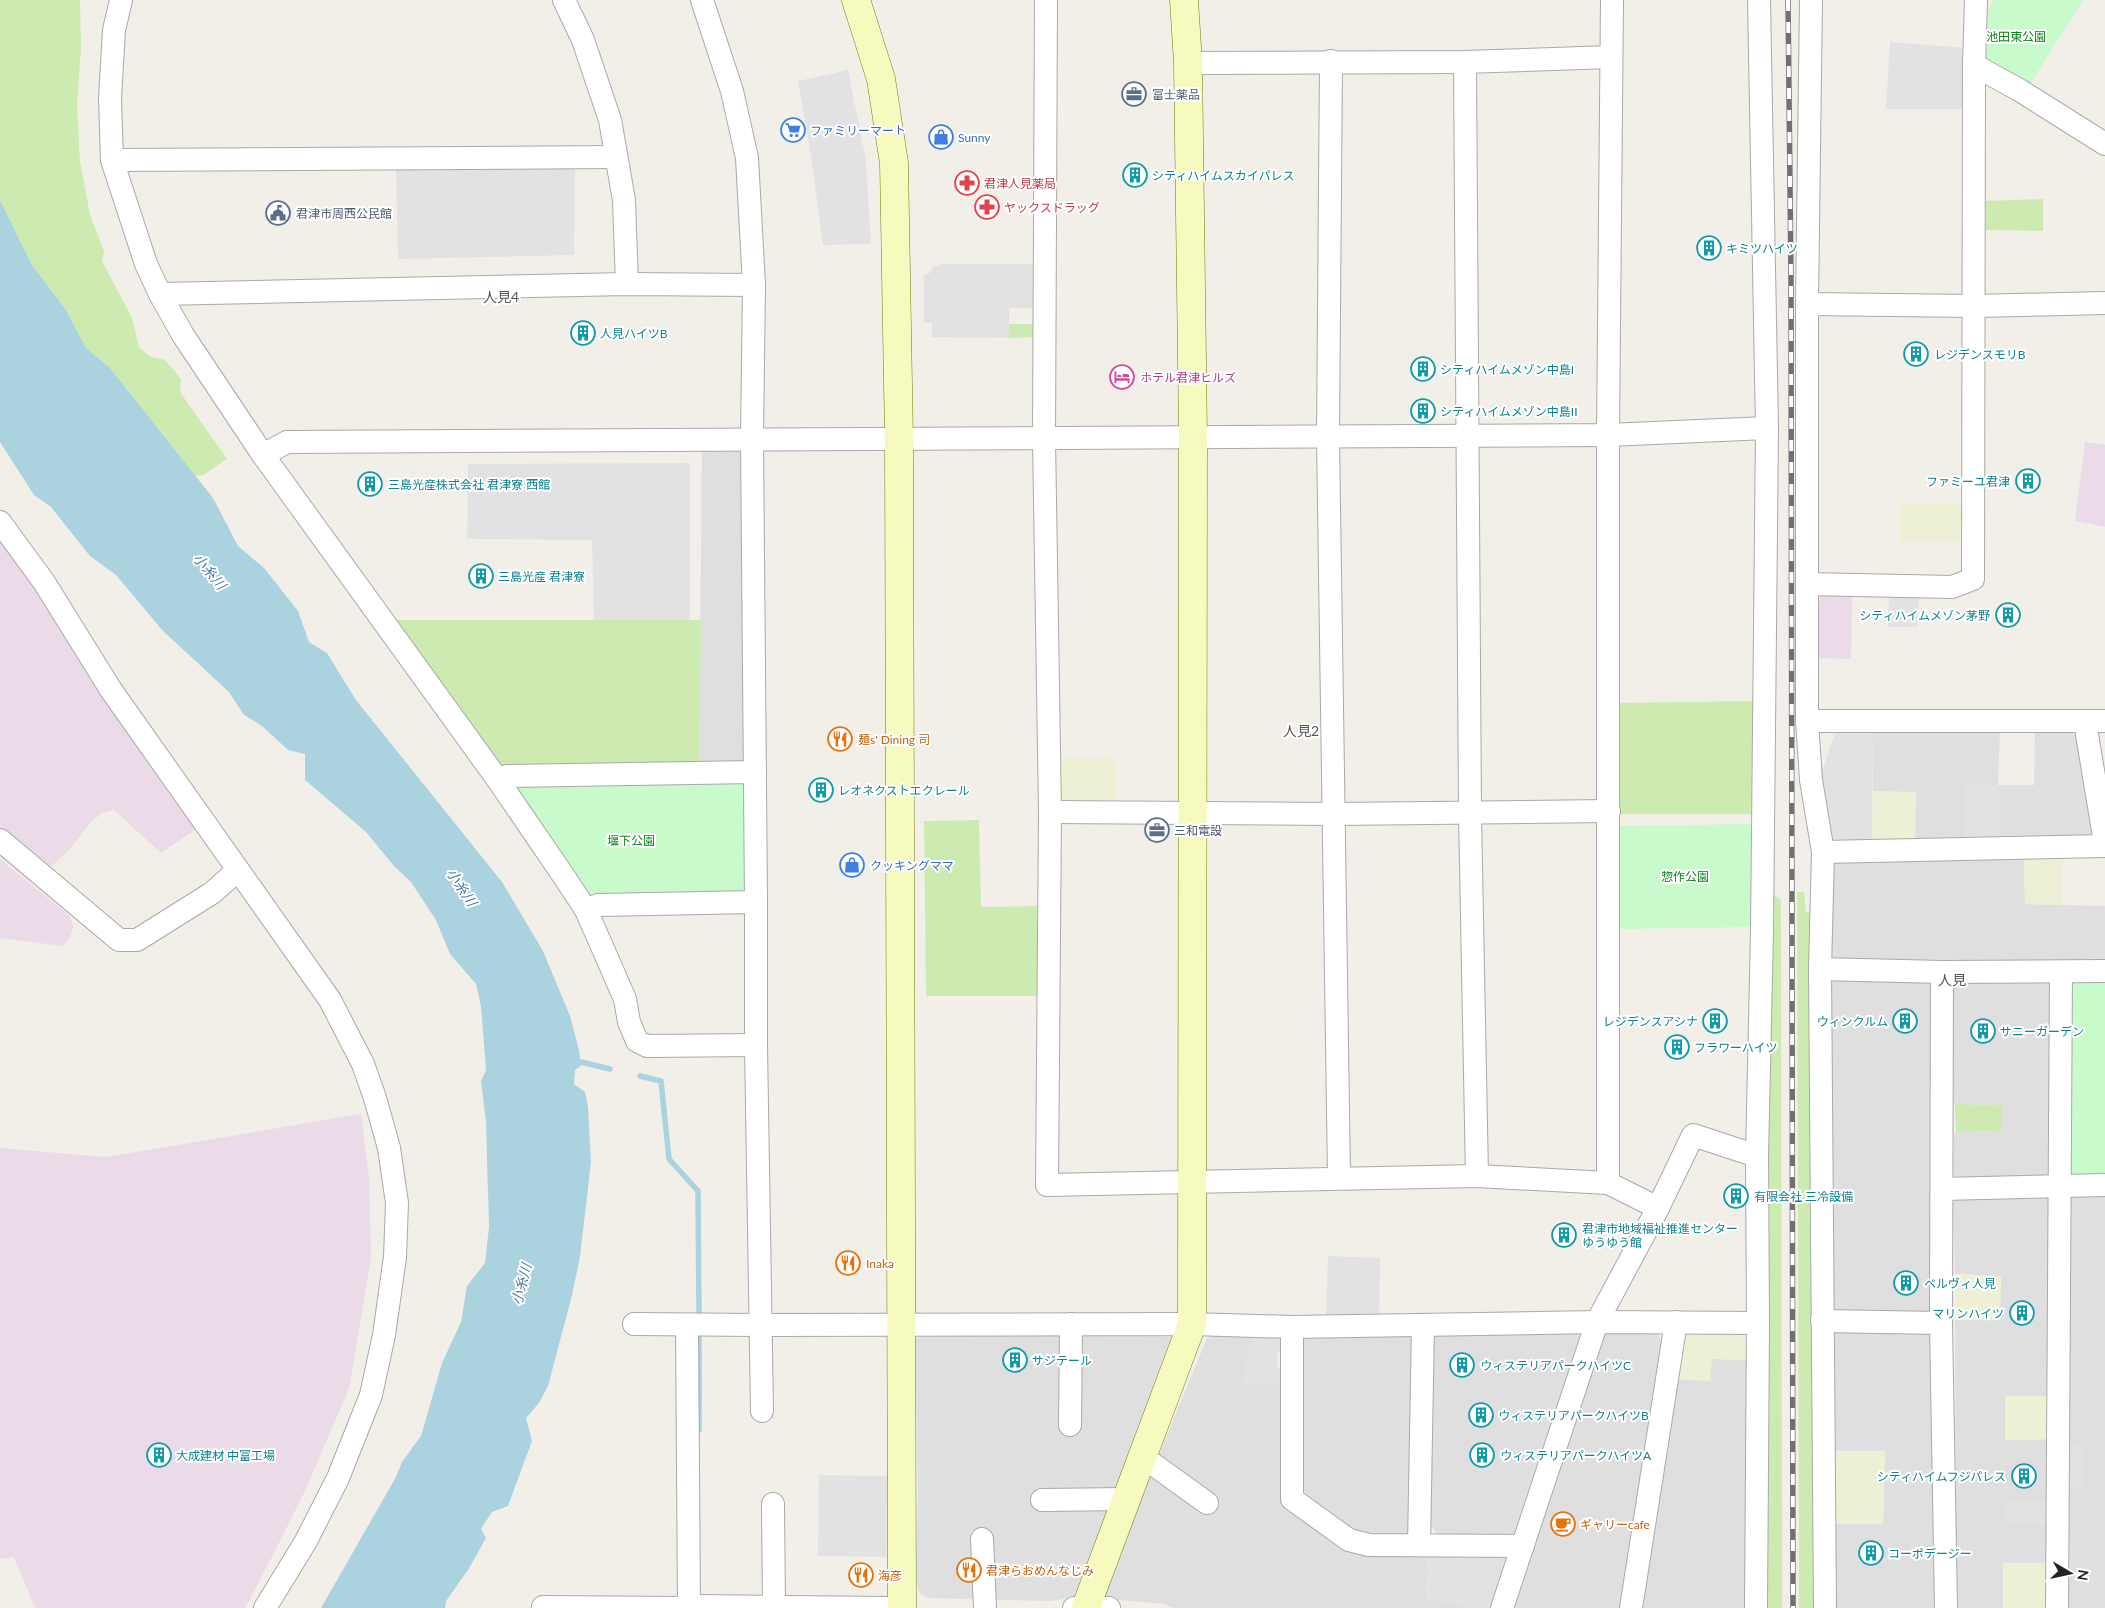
<svg xmlns="http://www.w3.org/2000/svg" width="2105" height="1608" font-family="Lato,'Noto Sans JP',sans-serif">
<rect width="100%" height="100%" fill="#f2efe9"/>
<!-- residential -->
<g fill="#e0dfdf">
<path d="M702,447L745,451L746,759L741,764L699,766Z"/>
<path d="M1873,730L2000,731L1998,785H2034L2035,732L2067,731L2073,733L2077,738L2097,840H1999L1998,785L1966,840L1915,841L1873,791Z"/>
<path d="M1840,859H2024L2025,904L2105,906V963H1837L1829,958L1832,866Z"/>
<path d="M1954,979H2050L2053,1176L1959,1179L1953,1174L1954,1134L1956,1132L2002,1131V1105L1953,1104L1949,990Z"/>
<path d="M1829,980L1931,982L1937,1305L1929,1314H1836L1829,1309Z"/>
<path d="M2105,1192V1608H2067L2069,1489H2084L2069,1445V1194Z"/>
<path d="M2047,1193L2050,1199V1396H2005V1440L2050,1439V1502L2005,1501V1522L2051,1523V1563H2003V1608H1956L1955,1320H2000L2001,1276L1955,1274L1953,1204L1958,1196Z"/>
<path d="M1402,1330L1413,1337L1410,1535L1360,1537L1304,1496L1302,1337Z"/>
<path d="M1613,1330L1657,1333L1664,1346L1623,1608H1509L1602,1336Z"/>
<path d="M1833,1331H1931L1939,1608H1833L1831,1524H1883L1885,1451H1831Z"/>
<path d="M1221,1332L1251,1334L1283,1383L1286,1498L1329,1533L1428,1550L1426,1599L1481,1608H1173L1164,1604L1111,1599L1104,1597L1103,1591L1207,1338Z"/>
<path d="M1437,1332H1577L1580,1337L1582,1343L1516,1533L1510,1535H1441L1435,1531L1431,1525L1430,1339Z"/>
<path d="M924,1333L1179,1337L1076,1597L1050,1601L928,1598L919,1593L916,1578L918,1492L915,1355L916,1339Z"/>
<path d="M1712,1359L1748,1360L1750,1608H1639L1673,1379Z"/>
</g>
<!-- industrial -->
<g fill="#ebdbe8">
<path d="M2085,442L2105,445V527L2075,521Z"/>
<path d="M0,533L196,829L161,853L114,810L102,813L91,822L70,849L47,870L0,832Z"/>
<path d="M1828,592L1852,593L1851,659L1817,658V602L1819,597Z"/>
<path d="M0,859L70,916L73,927L70,938L62,946L0,938Z"/>
<path d="M361,1114L369,1177L371,1257L349,1389L304,1493L270,1561L245,1608H35L14,1557L0,1559V1148L106,1157Z"/>
</g>
<!-- farmland -->
<g fill="#eef0d5">
<path d="M1900,504H1964V542L1900,541Z"/>
<path d="M1059,757H1116L1115,804L1065,803L1059,797Z"/>
<path d="M1873,791L1916,792L1915,841L1872,842Z"/>
<path d="M2024,859H2062V905L2025,904Z"/>
<path d="M1955,1274L2001,1276L2000,1320H1955Z"/>
<path d="M1685,1332L1745,1334L1747,1338L1748,1360L1712,1359L1710,1381L1673,1379Z"/>
<path d="M2005,1396H2050V1439L2005,1440Z"/>
<path d="M1831,1451H1885L1883,1524H1831Z"/>
<rect x="2003" y="1563" width="48" height="45"/>
</g>
<!-- grass -->
<g fill="#cdebb0">
<path d="M0,0H80L81,48L77,105L80,161L90,215L104,251L102,261L132,318L139,347L151,357L165,360L181,379L180,392L227,459L203,475L195,476L110,368L86,348L66,310L32,265L0,200Z"/>
<path d="M2043,199V231L1986,230L1985,201Z"/>
<path d="M1009,324H1035V337L1009,338Z"/>
<path d="M397,620H701L699,766L505,769L497,764Z"/>
<path d="M1753,701L1754,814H1616V703Z"/>
<path d="M979,820L981,907L1037,906L1039,996H926L924,821Z"/>
<path d="M1797,892H1804L1806,912L1813,914L1817,1608H1799Z"/>
<path d="M1774,895L1781,900L1782,1608H1768L1765,1157Z"/>
<path d="M1955,1104L2002,1105V1131L1956,1132Z"/>
</g>
<!-- park -->
<g fill="#c8facc">
<path d="M1994,0H2083L2028,87L1985,60L1980,25Z"/>
<path d="M741,781L746,785L747,893L591,898L514,794L516,785Z"/>
<path d="M1754,824V927L1616,929L1618,826Z"/>
<path d="M2068,979L2105,981V1177L2070,1176Z"/>
</g>
<!-- parking -->
<g fill="#e2e2e2">
<path d="M1890,42L1965,48V109H1886Z"/>
<path d="M848,70L866,161L871,244L823,245L811,155L798,81Z"/>
<path d="M396,163L575,165L574,255L398,259Z"/>
<path d="M941,264H1033L1034,308H1009V338L932,337V323H924V276L931,272L933,267Z"/>
<path d="M690,463V620H594L592,540L467,539L468,464Z"/>
<path d="M1889,595H1919L1917,627H1888Z"/>
<path d="M1838,730H1873L1872,842H1831L1820,777L1833,738Z"/>
<path d="M1965,785H1998L1999,840H1966Z"/>
<path d="M1328,1256L1380,1258L1379,1316L1326,1315Z"/>
<path d="M1251,1334L1275,1335L1282,1341V1351L1278,1352L1277,1368L1283,1369V1383H1242Z"/>
<path d="M2069,1445L2084,1446V1489H2069Z"/>
<path d="M819,1475L887,1476L886,1557L818,1556Z"/>
<path d="M2005,1501L2050,1502L2051,1523L2004,1522Z"/>
<path d="M1428,1550L1502,1553L1507,1559L1493,1608H1481L1426,1599Z"/>
</g>
<!-- water -->
<path fill="#aad3df" d="M0,200L32,265L66,310L86,348L110,368L213,498L238,546L264,568L298,611L309,642L327,653L356,700L502,882L543,951L570,1016L579,1050L581,1066L575,1070L574,1084L585,1092L588,1107L591,1162L580,1257L572,1295L548,1386L539,1403L526,1418L532,1441L508,1506L492,1512L481,1529L486,1538L468,1570L446,1601L445,1608H321L396,1477L402,1462L421,1436L442,1363L461,1322L467,1286L485,1263L489,1227L486,1122L481,1081L486,1070L481,1006L476,984L450,954L436,920L411,882L394,866L366,832L305,780V754L288,750L262,726L244,715L229,692L163,631L116,575L90,556L51,507L34,495L0,442Z"/>
<g fill="none" stroke-linecap="round" stroke-linejoin="round">
<!-- stream -->
<g stroke="#aad3df" stroke-width="5.5">
<path d="M573,1060L610,1069"/>
<path d="M640,1076L661,1081L669,1159L698,1191L699,1313"/>
<path d="M699,1338V1430"/>
</g>
<!-- street casing -->
<g stroke="#a9a9a9" stroke-width="24">
<g id="street">
<path d="M121,0L114,30L110,98L112,160L146,264L160,294L183,335L263,455L498,780L565,878L586,910L625,999L629,1022L637,1041L647,1046L756,1045"/>
<path d="M564,0L583,40L610,120L624,200L627,284"/>
<path d="M702,0L732,91L747,158L754,285L752,438L756,902V1045L762,1411"/>
<path d="M1046,0L1044,438L1050,812L1047,1185L1477,1176L1608,1183L1658,1208"/>
<path d="M1811,0L1807,304V721L1811,780L1823,852L1820,969L1825,1608"/>
<path d="M1331,61L1328,437L1339,1178"/>
<path d="M1465,62L1470,813L1477,1176"/>
<path d="M1188,63L1465,62L1611,57"/>
<path d="M1974,65L2021,91L2105,144"/>
<path d="M112,160L616,157"/>
<path d="M160,294L627,284L754,285"/>
<path d="M1807,304L1974,306L2105,303"/>
<path d="M263,455L287,442L1608,435L1767,428"/>
<path d="M0,522L44,582L111,690L330,1000L363,1064L375,1098L389,1148L397,1203L395,1257L384,1335L371,1395L338,1478L306,1541L265,1608"/>
<path d="M1807,584L1952,587L1973,579L1974,65L1976,0"/>
<path d="M1807,721H2105"/>
<path d="M2085,722L2105,843"/>
<path d="M498,780L507,776L755,772"/>
<path d="M1050,812L1333,814L1609,811"/>
<path d="M0,840L119,940H137L212,893L238,870"/>
<path d="M1823,852L2105,846"/>
<path d="M586,910L598,905L756,902"/>
<path d="M1820,969L1942,972L2105,971"/>
<path d="M1942,972L1941,1323L1946,1608"/>
<path d="M1608,1183V435L1612,0"/>
<path d="M1942,1189L2105,1185"/>
<path d="M1822,1321L1941,1323"/>
<path d="M634,1324L760,1325L1192,1324L1292,1327L1597,1322L1758,1323"/>
<path d="M687,1325L689,1608"/>
<path d="M1292,1327V1499L1349,1540L1369,1545L1523,1546"/>
<path d="M1070,1425L1071,1324"/>
<path d="M1143,1457L1207,1503"/>
<path d="M1042,1500L1127,1499"/>
<path d="M773,1504L774,1607"/>
<path d="M982,1539L985,1608"/>
<path d="M1419,1545L1423,1325"/>
<path d="M543,1607L681,1608"/>
<path d="M692,1608L696,1606L887,1608"/>
<path d="M1074,1608H1109"/>
<path d="M1502,1608L1597,1322L1658,1208L1693,1135L1757,1156"/>
<path d="M1631,1608L1676,1322"/>
<path d="M1756,1608L1758,1323L1757,1156L1762,932L1767,428L1759,0"/>
<path d="M2057,1608L2061,972"/>
</g>
</g>
<!-- secondary casing -->
<g stroke="#707d05" stroke-width="29">
<g id="secondary">
<path d="M856,0L881,79L894,163L899,440L902,1608"/>
<path d="M1086,1607L1192,1324L1193,436L1188,63L1184,0"/>
</g>
</g>
<!-- street -->
<use href="#street" stroke="#fff" stroke-width="22"/>
<!-- secondary -->
<use href="#secondary" stroke="#f7fabf" stroke-width="28"/>
<!-- rail casing -->
<g stroke="#707070" stroke-width="5.5">
<path id="rail" d="M1788,0L1791,278L1793,1608"/>
</g>
<!-- rail -->
<use href="#rail" stroke="#fff" stroke-width="4" stroke-dasharray="11" stroke-linecap="butt"/>
</g>
<!-- icons -->
<defs>
<g id="office-ring" transform="scale(1.25)"><circle r="9.5" fill="#fff" stroke="#5c6f8a" stroke-width="1.5"/><path d="M-6-3h4V-5.5h4V-3h4V5H-6ZM-1-4.5V-3h2v-1.5ZM-6 0V1H6V0Z" fill="#5c6f8a"/></g>
<g id="supermarket-ring" transform="scale(1.25)"><circle r="9.5" fill="#fff" stroke="#3f7fe0" stroke-width="1.5"/><path d="M-6-5.5h2.5l.6 2H6L4.5 2H-2.5L-4.4-4H-6ZM-1.5 3.2a1.3 1.3 0 1 0 .1 0ZM3 3.2a1.3 1.3 0 1 0 .1 0Z" fill="#3f7fe0"/></g>
<g id="shop-ring" transform="scale(1.25)"><circle r="9.5" fill="#fff" stroke="#3f7fe0" stroke-width="1.5"/><path d="M-5-2.5h2.3a2.7 3.5 0 0 1 5.4 0H5L5.5 6h-11ZM-1.5-2.5h3a1.5 2.3 0 0 0-3 0Z" fill="#3f7fe0"/></g>
<g id="building-ring" transform="scale(1.25)"><circle r="9.5" fill="#fff" stroke="#0f9aa8" stroke-width="1.5"/><path d="M-4-6H4V6H1V3H-1V6H-4ZM-2.5-4.3h1.7v1.8h-1.7ZM.8-4.3h1.7v1.8H.8ZM-2.5-1h1.7V.8h-1.7ZM.8-1h1.7V.8H.8Z" fill="#0f9aa8"/></g>
<g id="pharmacy-ring" transform="scale(1.25)"><circle r="9.5" fill="#fff" stroke="#e0444e" stroke-width="1.5"/><path d="M-2-6h4v4h4v4h-4v4h-4v-4h-4v-4h4Z" fill="#e0444e"/></g>
<g id="civic-ring" transform="scale(1.25)"><circle r="9.5" fill="#fff" stroke="#5c6f8a" stroke-width="1.5"/><path d="M-.6-6.5H3V-4.5H.6V-3L4-1V1h2V6H-6V1h2V-1L-.6-3ZM-1.2 2.5V6h2.4V2.5Z" fill="#5c6f8a"/></g>
<g id="hotel-ring" transform="scale(1.25)"><circle r="9.5" fill="#fff" stroke="#d1479c" stroke-width="1.5"/><path d="M-6-4.5h1.5V1H6V5H4.5V3h-9V5H-6ZM-4 0a1.8 1.8 0 1 1 3.6 0ZM.5 0V-2.5h3Q6-2.5 6 0Z" fill="#d1479c"/></g>
<g id="restaurant-ring" transform="scale(1.25)"><circle r="9.5" fill="#fff" stroke="#e8710a" stroke-width="1.5"/><path d="M-5-6h1v4h1v-4h1v4h1v-4h1v5L-1.5 .5V6h-2V.5L-5-1ZM5-6V6H3V1.5H1.5Q1.5-4 5-6Z" fill="#e8710a"/></g>
<g id="cafe-ring" transform="scale(1.25)"><circle r="9.5" fill="#fff" stroke="#e8710a" stroke-width="1.5"/><path d="M-5.5-4.5H6V0H3Q3 3.5 0 3.5H-2.5Q-5.5 3.5-5.5 0ZM3-3.2v2h1.7v-2ZM-6 4.5H4V6H-6Z" fill="#e8710a"/></g>
</defs>
<g fill-rule="evenodd">
<use href="#office-ring" x="1134" y="94"/>
<use href="#supermarket-ring" x="793" y="130"/>
<use href="#shop-ring" x="941" y="137"/>
<use href="#building-ring" x="1135" y="175"/>
<use href="#pharmacy-ring" x="967" y="183"/>
<use href="#pharmacy-ring" x="987" y="207"/>
<use href="#civic-ring" x="278" y="213"/>
<use href="#building-ring" x="1709" y="248"/>
<use href="#building-ring" x="583" y="333"/>
<use href="#building-ring" x="1916" y="354"/>
<use href="#building-ring" x="1423" y="369"/>
<use href="#hotel-ring" x="1122" y="377"/>
<use href="#building-ring" x="1423" y="411"/>
<use href="#building-ring" x="2028" y="481"/>
<use href="#building-ring" x="370" y="484"/>
<use href="#building-ring" x="481" y="576"/>
<use href="#building-ring" x="2008" y="615"/>
<use href="#restaurant-ring" x="840" y="739"/>
<use href="#building-ring" x="821" y="790"/>
<use href="#office-ring" x="1157" y="830"/>
<use href="#shop-ring" x="852" y="865"/>
<use href="#building-ring" x="1715" y="1021"/>
<use href="#building-ring" x="1905" y="1021"/>
<use href="#building-ring" x="1983" y="1031"/>
<use href="#building-ring" x="1677" y="1047"/>
<use href="#building-ring" x="1736" y="1196"/>
<use href="#building-ring" x="1564" y="1235"/>
<use href="#restaurant-ring" x="848" y="1263"/>
<use href="#building-ring" x="1906" y="1283"/>
<use href="#building-ring" x="2022" y="1313"/>
<use href="#building-ring" x="1015" y="1360"/>
<use href="#building-ring" x="1462" y="1365"/>
<use href="#building-ring" x="1481" y="1415"/>
<use href="#building-ring" x="159" y="1455"/>
<use href="#building-ring" x="1482" y="1455"/>
<use href="#building-ring" x="2024" y="1476"/>
<use href="#cafe-ring" x="1563" y="1524"/>
<use href="#building-ring" x="1871" y="1553"/>
<use href="#restaurant-ring" x="969" y="1570"/>
<use href="#restaurant-ring" x="861" y="1575"/>
</g>
<g text-anchor="middle" dominant-baseline="central" stroke-width="4" stroke-linejoin="round" paint-order="stroke">
<!-- park labels -->
<g font-size="12" fill="#0c8416" stroke="#fff">
<text x="2016" y="36">池田東公園</text>
<text x="631" y="840">堰下公園</text>
<text x="1685" y="876">惣作公園</text>
</g>
<!-- service labels -->
<g font-size="12" fill="#4e5e75" stroke="#fff" text-anchor="start">
<text x="1152" y="94">富士薬品</text>
<text x="296" y="213">君津市周西公民館</text>
<text x="1174" y="830">三和電設</text>
</g>
<!-- shop labels -->
<g font-size="12" fill="#366cbe" stroke="#fff" text-anchor="start">
<text x="810" y="130">ファミリーマート</text>
<text x="958" y="137">Sunny</text>
<text x="870" y="865">クッキングママ</text>
</g>
<!-- culture labels -->
<g font-size="12" fill="#0d838f" stroke="#fff" text-anchor="start">
<text x="1152" y="175">シティハイムスカイパレス</text>
<text x="1726" y="248">キミツハイツ</text>
<text x="600" y="333">人見ハイツB</text>
<text x="1934" y="354">レジデンスモリB</text>
<text x="1440" y="369">シティハイムメゾン中島I</text>
<text x="1440" y="411">シティハイムメゾン中島II</text>
<text x="2010" y="481" text-anchor="end">ファミーユ君津</text>
<text x="388" y="484">三島光産株式会社 君津寮 西館</text>
<text x="498" y="576">三島光産 君津寮</text>
<text x="1990" y="615" text-anchor="end">シティハイムメゾン茅野</text>
<text x="838" y="790">レオネクストエクレール</text>
<text x="1698" y="1021" text-anchor="end">レジデンスアシナ</text>
<text x="1888" y="1021" text-anchor="end">ウィンクルム</text>
<text x="2000" y="1031">サニーガーデン</text>
<text x="1694" y="1047">フラワーハイツ</text>
<text x="1754" y="1196">有限会社 三冷設備</text>
<text x="1582" y="1228">君津市地域福祉推進センター<tspan x="1582" dy="14">ゆうゆう館</tspan></text>
<text x="1924" y="1283">ベルヴィ人見</text>
<text x="2004" y="1313" text-anchor="end">マリンハイツ</text>
<text x="1032" y="1360">サジテール</text>
<text x="1480" y="1365">ウィステリアパークハイツC</text>
<text x="1498" y="1415">ウィステリアパークハイツB</text>
<text x="176" y="1455">大成建材 中富工場</text>
<text x="1500" y="1455">ウィステリアパークハイツA</text>
<text x="2006" y="1476" text-anchor="end">シティハイムフジパレス</text>
<text x="1888" y="1553">コーポデージー</text>
</g>
<!-- health labels -->
<g font-size="12" fill="#be3a42" stroke="#fff" text-anchor="start">
<text x="984" y="183">君津人見薬局</text>
<text x="1004" y="207">ヤックスドラッグ</text>
</g>
<!-- hotel labels -->
<g font-size="12" fill="#b23c85" stroke="#fff" text-anchor="start">
<text x="1140" y="377">ホテル君津ヒルズ</text>
</g>
<!-- food labels -->
<g font-size="12" fill="#c56008" stroke="#fff" text-anchor="start">
<text x="858" y="739">麺s' Dining 司</text>
<text x="866" y="1263">Inaka</text>
<text x="1580" y="1524">ギャリーcafe</text>
<text x="986" y="1570">君津らおめんなじみ</text>
<text x="878" y="1575">海彦</text>
</g>
<!-- neighbourhood labels -->
<g font-size="14" fill="#555" stroke="#fff">
<text x="501" y="296">人見4</text>
<text x="1301" y="730">人見2</text>
<text x="1952" y="979">人見</text>
</g>
<!-- water labels -->
<g font-size="14" font-style="italic" fill="#4a7aab" stroke="#fff">
<text transform="translate(210 571) rotate(50)">小糸川</text>
<text transform="translate(462 887) rotate(57)">小糸川</text>
<text transform="translate(521 1284) rotate(-75)">小糸川</text>
</g>
</g>
<!-- north arrow -->
<g transform="translate(2070 1573) rotate(99)" stroke="#ffffff" stroke-width="4" paint-order="stroke">
<path d="M0-4L9 19L0 12L-9 19Z" fill="#222222"/>
<text y="-8" font-size="14" font-weight="bold" text-anchor="middle" fill="#222222">N</text>
</g>
</svg>
